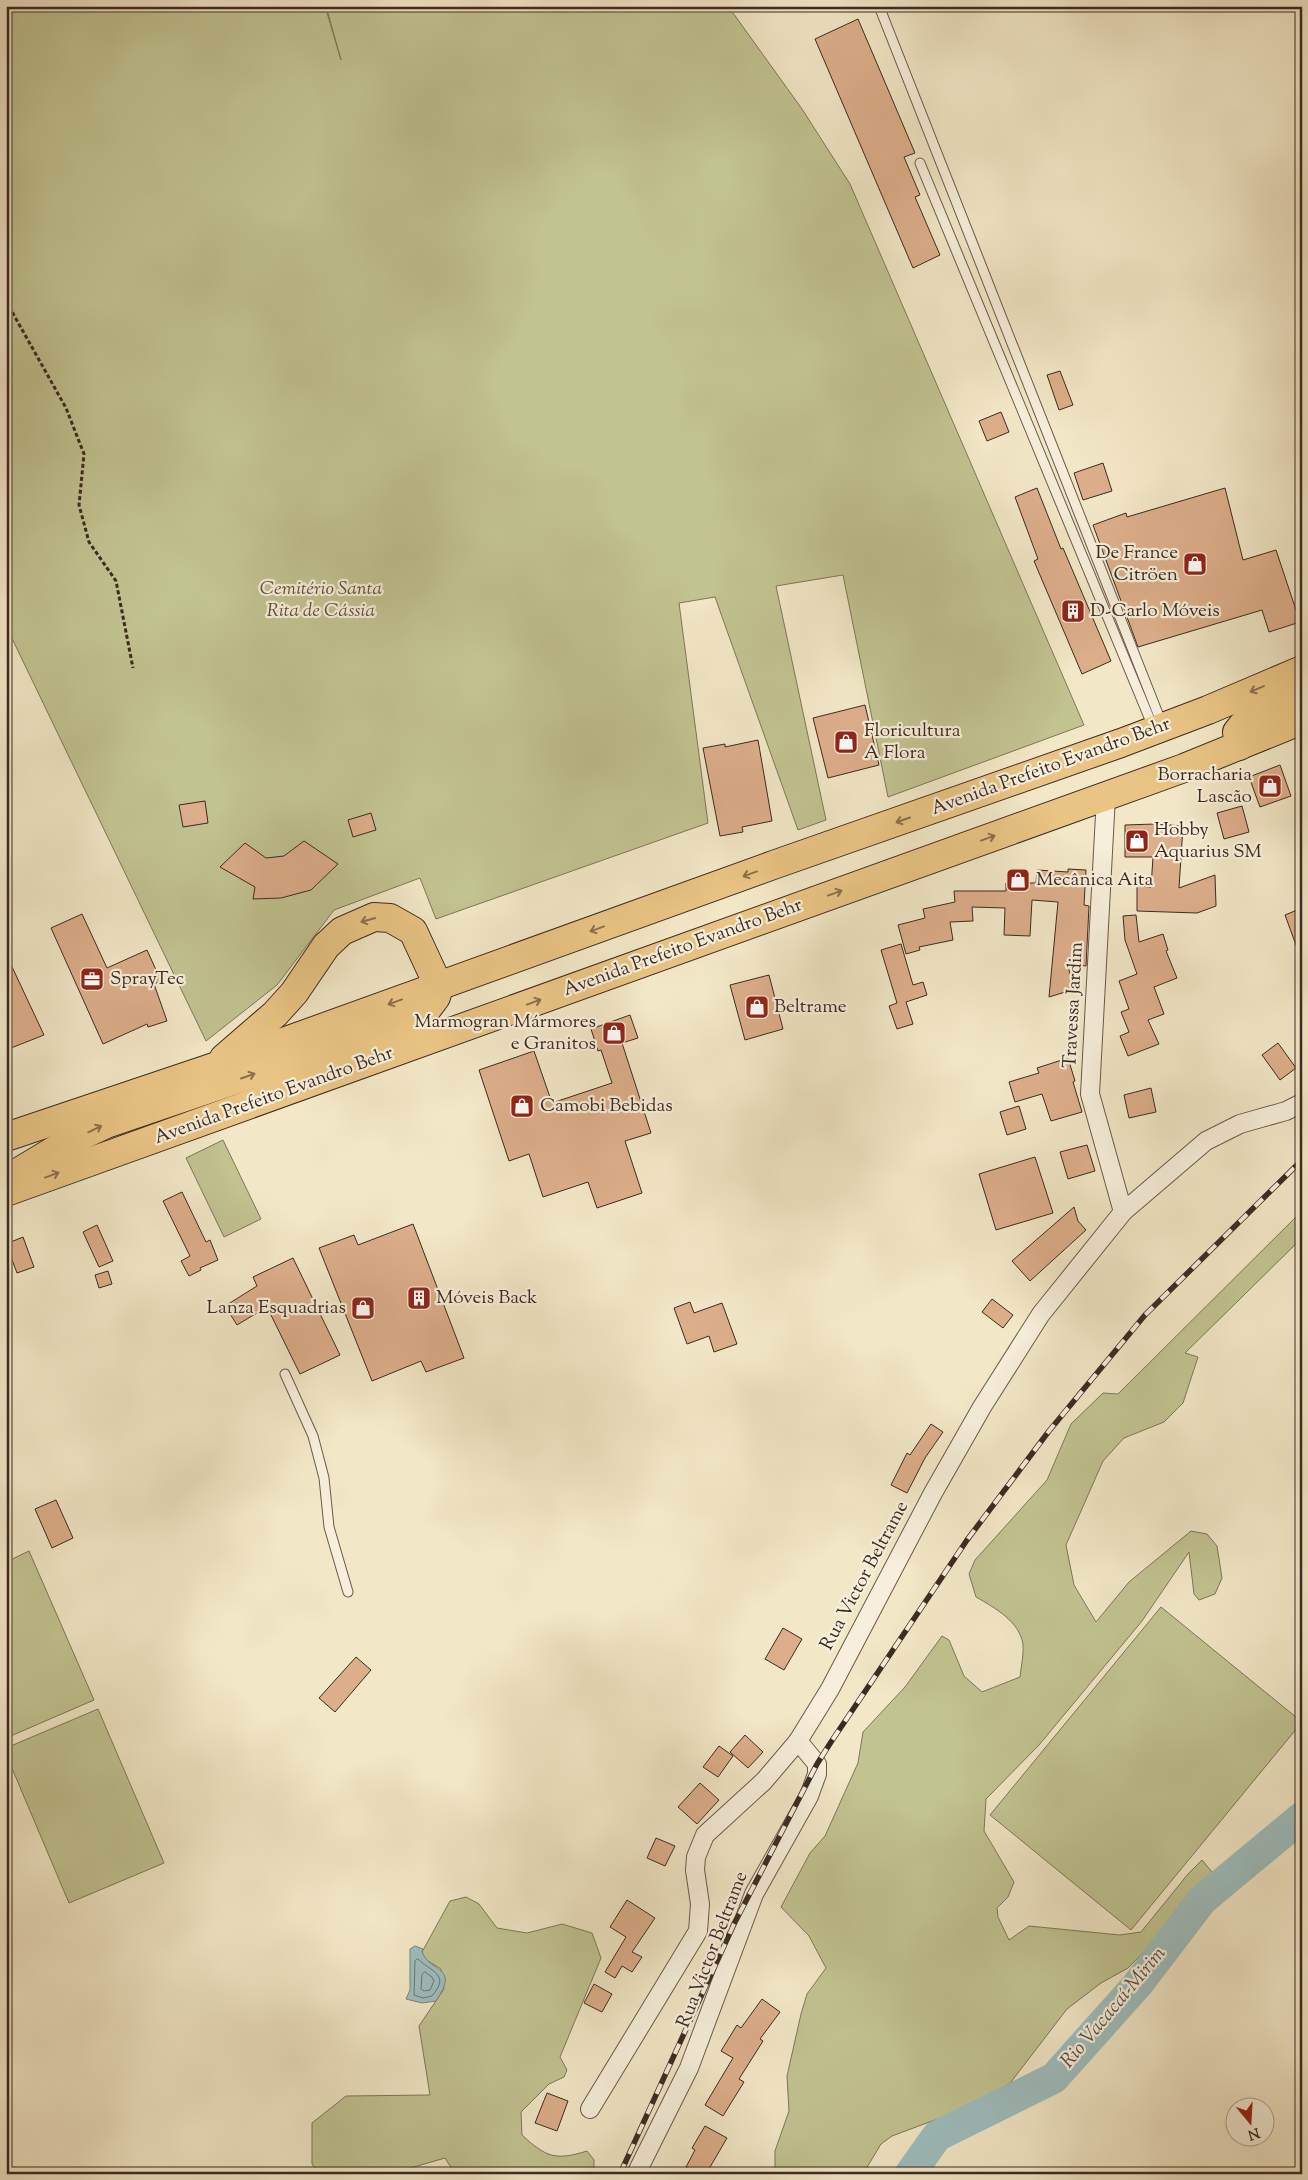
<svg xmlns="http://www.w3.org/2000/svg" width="1308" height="2180" font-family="'Sorts Mill Goudy',serif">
<rect width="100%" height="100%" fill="#f2e7c7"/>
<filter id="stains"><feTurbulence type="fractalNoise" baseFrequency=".004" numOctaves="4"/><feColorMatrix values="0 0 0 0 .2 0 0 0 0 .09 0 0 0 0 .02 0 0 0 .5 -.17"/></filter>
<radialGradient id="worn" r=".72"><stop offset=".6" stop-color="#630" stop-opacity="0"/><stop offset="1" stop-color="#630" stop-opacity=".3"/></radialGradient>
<!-- green -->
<g fill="#c1c391" stroke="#7e765a">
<path d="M6,6H325L341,60L326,6H728L802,109L850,184L1084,725L888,797L843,575L776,586L826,820L798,830L715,597L679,603L708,823L436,919L420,878L334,910L277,985L206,1041L6,626Z"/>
<path d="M223,1140L261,1219L224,1237L186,1158Z"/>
<path d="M1302,1211V1238L1185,1353L1198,1357L1183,1403L1164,1422L1124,1438L1103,1461L1066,1545L1074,1585L1096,1622L1129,1582L1191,1531L1207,1534L1217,1546L1222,1578L1215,1594L1199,1600L1194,1594L1189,1552L1142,1621L1039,1745L986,1799L984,1831L1014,1882L1008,1897L997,1908L998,1917L1009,1940L1029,1926L1120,1935L1141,1932L1188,1874L1202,1860L1212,1872L1182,1901L1159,1936L1128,1968L1101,1983L1067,2009L1011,2082L975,2105L892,2136L881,2144L863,2174H775V2151L789,2111L787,2076L801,2014L807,1994L826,1968L809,1936L781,1907L810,1853L825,1836L858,1763L863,1732L905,1687L942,1636L949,1640L964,1676L982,1692L1020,1677C1021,1667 1024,1654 1023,1644C1019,1621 995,1608 976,1597L969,1574L975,1560L1047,1480L1071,1424L1103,1393L1118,1394Z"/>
<path d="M29,1551L94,1700L6,1738V1562Z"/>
<path d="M1161,1607L1302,1722L1131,1930L990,1815Z"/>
<path d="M98,1709L164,1863L69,1903L6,1754V1748Z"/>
<path d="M466,1897L479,1904L497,1928L527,1933L562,1924L592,1933L601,1958L560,2057L567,2070L564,2077L549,2084L521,2112L522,2135C546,2157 555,2161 587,2151L594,2160V2174H455L445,2158L390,2174H319L312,2164V2123L346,2096L430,2095L419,2026L444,1989L441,1969L425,1959L422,1952L450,1901Z"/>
</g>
<!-- water -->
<path fill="#9ebebe" stroke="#778380" d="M415,1946L423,1949L422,1952C431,1974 460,1965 436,2001L422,2003L406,1999L410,1990V1949Z"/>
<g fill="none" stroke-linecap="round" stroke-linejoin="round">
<!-- shore -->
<g stroke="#6d7470" stroke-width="1">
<path d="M418,1959C431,1972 451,1974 432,1996L423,1998L414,1995L415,1961Z"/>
<path d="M425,1972L432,1977L434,1981L430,1990L424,1991L421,1989L422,1975Z"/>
</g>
<!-- river -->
<path stroke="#9ebebe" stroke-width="31" d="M910,2174L937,2136L1054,2078L1138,1984L1202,1900L1302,1817"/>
</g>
<!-- building -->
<g fill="#dcae8a" stroke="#3c2a22">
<path d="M858,19L915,153L904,157L920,195L915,197L940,255L913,268L815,39Z"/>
<path d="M1060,371L1073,405L1059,410L1047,375Z"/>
<path d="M1001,412L1009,432L987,441L979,421Z"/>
<path d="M1103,463L1112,491L1083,500L1074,473Z"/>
<path d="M1037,488L1061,549L1063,548L1111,661L1082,674L1034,561L1038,559L1015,497Z"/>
<path d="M1225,488L1243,560L1276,550L1300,622L1269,632L1262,610L1138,647L1093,525L1126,513L1127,517Z"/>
<path d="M865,705L879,765L828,778L813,718Z"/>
<path d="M758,740L772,821L742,827L743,832L720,836L703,748L725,744V747Z"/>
<path d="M1280,765L1291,796L1260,807L1249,777Z"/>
<path d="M205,801L208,823L183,827L179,805Z"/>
<path d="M1242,806L1249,832L1224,839L1217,813Z"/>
<path d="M371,813L376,830L353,837L348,820Z"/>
<path d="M1155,824L1183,826L1179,888L1215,875L1216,906L1197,913L1137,911V886L1151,887L1153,857H1125V825Z"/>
<path d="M304,841L338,864L311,890L281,898L253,899L255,887L220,867L245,843L266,858L284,856Z"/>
<path d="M1068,869L1086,870L1084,905L1089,906L1086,966L1067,964L1075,989L1049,997L1058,902L1032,900L1030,936L1004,935L1005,908L972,907L973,921L950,922L953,940L919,947L920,950L906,954L898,925L925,918L923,909L955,902L954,891H1006V883H1036L1037,870L1068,872Z"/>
<path d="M1302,908V956H1300L1285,915Z"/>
<path d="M82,914L107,968L147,950L161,981L154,984L167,1021L148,1027L147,1024L103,1044L51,928Z"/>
<path d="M1136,915L1139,942L1163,934L1168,950L1166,951L1177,978L1154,987L1164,1014L1148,1020L1159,1044L1128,1056L1120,1036L1129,1032L1121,1012L1129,1009L1119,981L1137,974L1125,940L1123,916Z"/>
<path d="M901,944L913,985L923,982L927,995L906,1002L913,1024L897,1029L889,1006L897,1003L881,950Z"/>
<path d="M6,954L44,1035L6,1050Z"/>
<path d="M769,975L783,1029L745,1040L730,985Z"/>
<path d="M630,1015L638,1038L622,1043L651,1133L625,1141L642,1193L597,1208L588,1182L543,1197L529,1154L509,1161L479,1070L534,1051L552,1103L612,1083L601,1050L598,1051L591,1029Z"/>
<path d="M1278,1043L1296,1068L1280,1080L1262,1055Z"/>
<path d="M1068,1058L1075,1081L1073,1082L1082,1112L1051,1121L1042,1094L1015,1102L1009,1082L1039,1073L1037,1068Z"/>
<path d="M1151,1088L1156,1112L1129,1118L1124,1095Z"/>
<path d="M1019,1106L1026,1129L1007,1135L1000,1112Z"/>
<path d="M1087,1145L1095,1171L1068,1179L1060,1152Z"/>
<path d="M1035,1157L1053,1213L996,1230L979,1174Z"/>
<path d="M182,1192L206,1242L210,1240L218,1260L200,1268L201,1270L189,1276L181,1261L190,1256L163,1201Z"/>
<path d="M1074,1207L1078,1221L1086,1230L1030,1281L1012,1261Z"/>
<path d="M413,1224L464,1358L426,1372L421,1361L372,1381L319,1248L354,1235L358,1245Z"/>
<path d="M97,1225L113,1261L99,1267L83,1232Z"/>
<path d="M23,1237L34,1267L17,1273L6,1244Z"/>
<path d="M293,1258L340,1355L300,1374L267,1307L237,1325L225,1306L257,1286L253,1277Z"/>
<path d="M108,1271L112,1284L99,1288L95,1275Z"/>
<path d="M992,1299L1013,1315L1003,1328L982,1312Z"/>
<path d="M690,1302L694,1313L722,1303L737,1344L714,1352L709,1336L687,1344L674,1308Z"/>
<path d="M931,1424L943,1432L925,1458L907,1493L891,1485L907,1453L910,1455Z"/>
<path d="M56,1500L73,1538L52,1548L35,1509Z"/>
<path d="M783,1628L802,1639L784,1670L765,1659Z"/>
<path d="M356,1657L371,1670L335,1712L319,1698Z"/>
<path d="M745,1735L763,1752L748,1768L730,1752Z"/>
<path d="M719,1746L733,1756L718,1777L703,1767Z"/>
<path d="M700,1783L719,1800L697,1824L678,1807Z"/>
<path d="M656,1838L675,1846L665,1866L647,1858Z"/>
<path d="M627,1900L655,1918L632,1952L642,1957L632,1972L622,1966L615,1978L605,1972L626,1937L610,1927Z"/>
<path d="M594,1984L612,1994L602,2012L584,2003Z"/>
<path d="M762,1999L780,2012L760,2039L763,2041L739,2079L744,2082L723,2116L705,2105L733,2058L721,2051L737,2025L741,2028Z"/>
<path d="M547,2093L568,2101L557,2131L535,2123Z"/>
<path d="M705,2126L727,2138L706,2174H698L686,2167L695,2150L692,2148Z"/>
</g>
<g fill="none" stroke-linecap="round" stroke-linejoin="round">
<!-- lane casing -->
<g stroke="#6a594b" stroke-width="11">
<g id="lane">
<path d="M879,6L1162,724"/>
<path d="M920,163L1153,727"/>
<path d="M285,1374L313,1436L324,1478L329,1527L348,1592"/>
</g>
</g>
<!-- street casing -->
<g stroke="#6a594b" stroke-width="20">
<g id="street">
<path d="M1106,796L1090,1094L1123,1212"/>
<path d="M590,2109L698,1931L700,1904L695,1870L696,1857L705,1835L764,1781L798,1741L830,1689L933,1493L982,1407L1041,1314L1123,1212L1206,1141L1240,1124L1286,1111L1302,1103"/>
<path d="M636,2174L689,2068L754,1894L809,1796L817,1774V1764L798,1741"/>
</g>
</g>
<!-- highway casing -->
<g stroke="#3c2a22" stroke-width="30">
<g id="highway">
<path d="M1239,746L1237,732L1246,721L1302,695"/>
<path d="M6,1137L214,1067L776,864L1121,743L1208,710L1302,670"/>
<path d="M7,1179L70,1141L106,1124L421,1017L436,997L439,987L413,931L390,918L374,917L342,931L326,946L294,993L275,1014L224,1058"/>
<path d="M6,1192L1184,768L1302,720"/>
</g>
</g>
<!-- path -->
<path stroke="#3c2a22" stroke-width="3" stroke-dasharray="4 2.5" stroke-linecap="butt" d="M6,301L66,408L84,454L79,505L89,542L116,581L133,668"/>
<!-- lane -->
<use href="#lane" stroke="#f7efdb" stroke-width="9"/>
<!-- street -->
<use href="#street" stroke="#f7efdb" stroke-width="18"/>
<!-- highway -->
<use href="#highway" stroke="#e9c484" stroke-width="28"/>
<!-- rail casing -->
<g stroke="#3c2a22" stroke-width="5.5">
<path id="rail" d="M620,2174L734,1924L817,1764L831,1742L967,1540L1049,1431L1145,1315L1302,1160"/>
</g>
<!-- rail -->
<use href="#rail" stroke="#f7efdb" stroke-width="4" stroke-dasharray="11" stroke-linecap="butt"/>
</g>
<!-- one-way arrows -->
<defs><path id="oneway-shaft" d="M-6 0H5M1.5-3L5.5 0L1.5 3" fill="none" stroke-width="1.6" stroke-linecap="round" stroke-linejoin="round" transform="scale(1.25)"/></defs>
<g stroke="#8a6f4e">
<use href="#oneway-shaft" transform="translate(1257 689) rotate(157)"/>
<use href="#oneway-shaft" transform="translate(903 820) rotate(161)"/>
<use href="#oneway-shaft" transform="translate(988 838) rotate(-20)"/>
<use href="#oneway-shaft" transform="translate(750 874) rotate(160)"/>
<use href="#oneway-shaft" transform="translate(835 893) rotate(-20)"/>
<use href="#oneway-shaft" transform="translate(368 920) rotate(164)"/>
<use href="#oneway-shaft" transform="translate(597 929) rotate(160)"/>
<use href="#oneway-shaft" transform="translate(395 1002) rotate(160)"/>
<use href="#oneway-shaft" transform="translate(534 1002) rotate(-20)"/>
<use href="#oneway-shaft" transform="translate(248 1076) rotate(-19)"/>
<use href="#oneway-shaft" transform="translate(95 1129) rotate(-26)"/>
<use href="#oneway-shaft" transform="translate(52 1175) rotate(-20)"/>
</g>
<!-- icons -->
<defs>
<g id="shop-square" transform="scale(1.25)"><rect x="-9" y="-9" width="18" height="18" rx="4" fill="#8f2418" stroke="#f7efdb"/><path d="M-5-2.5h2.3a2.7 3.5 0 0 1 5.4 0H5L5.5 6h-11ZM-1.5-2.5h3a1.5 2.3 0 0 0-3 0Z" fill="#fff"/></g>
<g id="building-square" transform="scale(1.25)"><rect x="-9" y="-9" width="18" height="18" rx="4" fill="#8f2418" stroke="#f7efdb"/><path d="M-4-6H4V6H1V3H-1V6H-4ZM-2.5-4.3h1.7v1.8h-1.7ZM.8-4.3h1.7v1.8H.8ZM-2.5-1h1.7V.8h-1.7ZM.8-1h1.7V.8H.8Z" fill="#fff"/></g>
<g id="office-square" transform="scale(1.25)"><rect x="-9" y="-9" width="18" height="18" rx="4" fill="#8f2418" stroke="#f7efdb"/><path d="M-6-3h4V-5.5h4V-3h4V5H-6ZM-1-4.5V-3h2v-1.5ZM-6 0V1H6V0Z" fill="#fff"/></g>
</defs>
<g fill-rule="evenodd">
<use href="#shop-square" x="1195" y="564"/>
<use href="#building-square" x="1073" y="611"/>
<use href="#shop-square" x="846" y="742"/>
<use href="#shop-square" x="1270" y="786"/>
<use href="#shop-square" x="1137" y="841"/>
<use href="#shop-square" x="1018" y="880"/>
<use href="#office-square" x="92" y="979"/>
<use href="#shop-square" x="757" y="1007"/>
<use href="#shop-square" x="614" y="1033"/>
<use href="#shop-square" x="522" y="1106"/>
<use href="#building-square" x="419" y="1298"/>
<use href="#shop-square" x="363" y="1308"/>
</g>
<g text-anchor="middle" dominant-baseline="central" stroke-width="4.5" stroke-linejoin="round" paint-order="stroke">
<!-- poi labels -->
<g font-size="19" fill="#3c2a22" stroke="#f7efdb" text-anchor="start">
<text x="1178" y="553" text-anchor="end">De France<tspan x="1178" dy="22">Citröen</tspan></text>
<text x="1090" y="611">D-Carlo Móveis</text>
<text x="864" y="731">Floricultura<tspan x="864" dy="22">A Flora</tspan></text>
<text x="1252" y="775" text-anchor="end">Borracharia<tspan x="1252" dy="22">Lascão</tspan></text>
<text x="1154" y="830">Hobby<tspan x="1154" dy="22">Aquarius SM</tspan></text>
<text x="1036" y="880">Mecânica Aita</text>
<text x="110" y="979">SprayTec</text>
<text x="774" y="1007">Beltrame</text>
<text x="596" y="1022" text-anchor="end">Marmogran Mármores<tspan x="596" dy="22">e Granitos</tspan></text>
<text x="540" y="1106">Camobi Bebidas</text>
<text x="436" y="1298">Móveis Back</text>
<text x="346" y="1308" text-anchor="end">Lanza Esquadrias</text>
</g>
<!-- park labels -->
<g font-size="19" font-style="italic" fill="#5d503e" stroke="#f7efdb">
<text x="321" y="589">Cemitério Santa<tspan x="321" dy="22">Rita de Cássia</tspan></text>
</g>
<!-- street labels -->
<g font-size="19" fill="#3c2a22" stroke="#f7efdb">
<text transform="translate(1051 767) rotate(-20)">Avenida Prefeito Evandro Behr</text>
<text transform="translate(683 948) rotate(-20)">Avenida Prefeito Evandro Behr</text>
<text transform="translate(1074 1005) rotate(-87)">Travessa Jardim</text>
<text transform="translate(274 1096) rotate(-20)">Avenida Prefeito Evandro Behr</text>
<text transform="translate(865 1576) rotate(-62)">Rua Victor Beltrame</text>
<text transform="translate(713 1950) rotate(-69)">Rua Victor Beltrame</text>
</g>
<!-- water labels -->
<g font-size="20" font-style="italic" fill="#544f49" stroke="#f7efdb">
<text transform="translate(1114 2008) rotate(-50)">Rio Vacacaí-Mirim</text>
</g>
</g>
<!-- margin -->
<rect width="1308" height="2180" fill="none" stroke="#f2e7c7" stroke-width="25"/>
<rect x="8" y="8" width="1293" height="2165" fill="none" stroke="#3c2a22" stroke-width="2.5"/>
<rect x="12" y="12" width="1283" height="2155" fill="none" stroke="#3c2a22"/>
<!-- north arrow -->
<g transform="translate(1250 2122) rotate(162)"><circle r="24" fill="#f7efdb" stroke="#aca091"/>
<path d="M0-4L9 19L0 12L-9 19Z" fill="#8f2418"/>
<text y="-8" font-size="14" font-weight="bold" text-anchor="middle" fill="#3c2a22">N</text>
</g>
<rect width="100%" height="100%" filter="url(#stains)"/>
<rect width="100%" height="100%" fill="url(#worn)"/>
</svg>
